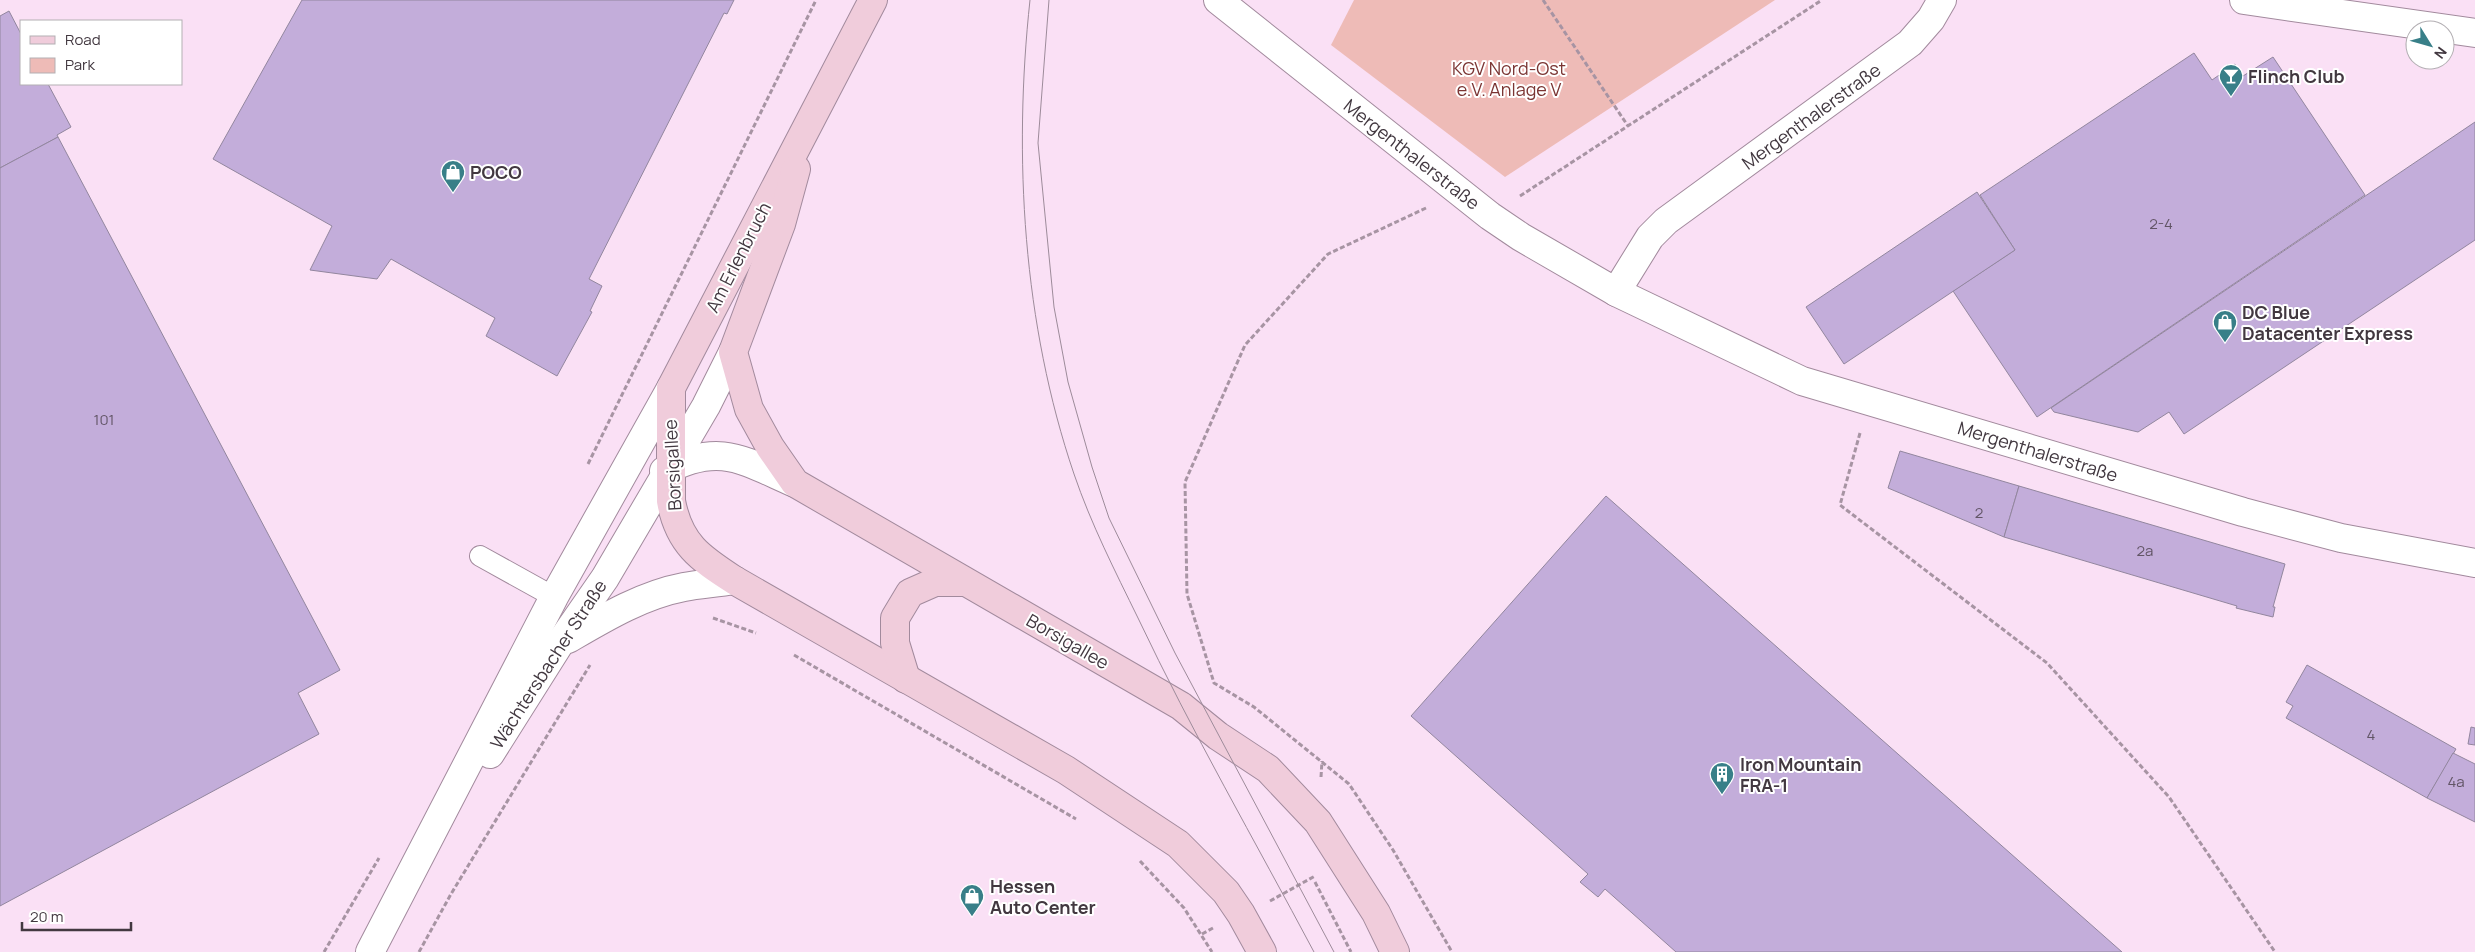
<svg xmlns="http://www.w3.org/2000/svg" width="2475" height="952" font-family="Manrope,sans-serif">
<rect width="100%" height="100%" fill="#fae0f5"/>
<!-- green -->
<path fill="#eebbb7" d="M1354,0H1775L1505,177L1331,45Z"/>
<!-- building -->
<g fill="#c3adda" stroke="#92869e">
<path d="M302,0H734L727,14L724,13L589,279L602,286L590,311L592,312L557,376L486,336L495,318L391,259L377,279L310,270L332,226L213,159Z"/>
<path d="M9,11L21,34V84H48L71,127L57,135L58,137L0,168V16Z"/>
<path d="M2194,53L2212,80L2235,64L2243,76L2273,57L2365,195L2037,417L1953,291L2015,250L1980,195Z"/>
<path d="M2475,122V240L2184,434L2169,412L2138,432L2054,412L2051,408Z"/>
<path d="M58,137L340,670L298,693L319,734L0,906V168Z"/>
<path d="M1977,192L2015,250L1844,364L1806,307Z"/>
<path d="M1900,451L2019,486L2004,537L1888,488Z"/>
<path d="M2019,486L2285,564L2273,607H2275L2273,617L2236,608L2237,606L2004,537Z"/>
<path d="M1606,496L2122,952H1676L1605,889L1598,897L1580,882L1588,874L1411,716Z"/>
<path d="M2307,665L2456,749L2427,798L2286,718L2293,706L2286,702Z"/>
<path d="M2471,727L2475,728V745L2468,744Z"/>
<path d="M2453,753L2475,764V822L2427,798Z"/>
</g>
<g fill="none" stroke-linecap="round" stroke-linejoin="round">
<!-- service casing -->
<g stroke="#a28a9d" stroke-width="22">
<path id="service" d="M480,556L554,597"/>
</g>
<!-- minor casing -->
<g stroke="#a28a9d" stroke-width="30">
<g id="minor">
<path d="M1218,0L1490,216L1521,237L1616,292L1802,381L2243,512L2341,538L2475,563"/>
<path d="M2244,0L2475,33"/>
<path d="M1616,292L1650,237L1666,221L1910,43L1931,19L1942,0"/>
</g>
</g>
<!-- tertiary casing -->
<g stroke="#a28a9d" stroke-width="30">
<g id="tertiary">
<path d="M664,471C720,442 742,460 795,483"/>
<path d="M568,639C604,618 642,595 684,587C700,584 717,583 734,580"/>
<path d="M490,754L560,643L605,578L706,406L733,352"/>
<path d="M370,952L554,597L671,388"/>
</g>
</g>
<!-- secondary casing -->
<g stroke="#a28a9d" stroke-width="30">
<g id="secondary">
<path d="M873,0L671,388V501C679,544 700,558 734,580L1066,770L1178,844L1226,892L1241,914L1262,952"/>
<path d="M796,169L781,224L733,352L749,409L770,447L795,483L1181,706L1218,736L1268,769L1318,822L1376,913L1395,952"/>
<path d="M906,679L895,643V618L910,593L935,582H965"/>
</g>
</g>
<!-- path -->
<g stroke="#a794a3" stroke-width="3" stroke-dasharray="5 2.5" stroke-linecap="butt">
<path d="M1543,0L1628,126"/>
<path d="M1520,196L1822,0"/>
<path d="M1426,208L1328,254L1245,345L1185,482L1187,594L1214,683L1254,707L1349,784L1393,850L1452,952"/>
<path d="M1860,433L1840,505L2047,663L2169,797L2275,952"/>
<path d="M588,464L816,0"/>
<path d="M713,618L756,633"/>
<path d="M794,655L1076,819"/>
<path d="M1321,777L1322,761"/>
<path d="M1140,861L1184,908L1212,952"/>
<path d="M1315,882L1351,952"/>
<path d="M1270,901L1315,876"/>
<path d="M1202,934L1213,928"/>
<path d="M324,952L379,858"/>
<path d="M419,952L451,894L590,665"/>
</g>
<!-- service -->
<use href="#service" stroke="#fff" stroke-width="20"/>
<!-- minor -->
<use href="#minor" stroke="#fff" stroke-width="28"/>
<!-- tertiary -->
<use href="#tertiary" stroke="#fff" stroke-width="28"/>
<!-- secondary -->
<use href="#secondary" stroke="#f0ccdb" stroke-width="28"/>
<!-- tram -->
<g stroke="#9d8b9a" stroke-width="1">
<path d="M1030,0C1013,157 1023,324 1074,474C1091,524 1115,571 1138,618C1192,732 1255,841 1314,952"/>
<path d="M1049,0L1038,143L1054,307L1068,382L1092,467L1109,518L1175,653L1334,952"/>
</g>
</g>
<!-- icons -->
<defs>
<g id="bar-pin" transform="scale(1.25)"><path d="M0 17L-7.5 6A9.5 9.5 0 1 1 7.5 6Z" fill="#387f88" stroke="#fff"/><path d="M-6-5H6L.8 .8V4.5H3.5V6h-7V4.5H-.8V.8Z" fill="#fff"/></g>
<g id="shop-pin" transform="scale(1.25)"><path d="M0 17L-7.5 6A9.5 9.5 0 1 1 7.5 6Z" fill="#387f88" stroke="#fff"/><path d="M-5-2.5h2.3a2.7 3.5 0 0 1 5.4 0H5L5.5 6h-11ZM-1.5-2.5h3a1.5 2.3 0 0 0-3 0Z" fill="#fff"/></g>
<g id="building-pin" transform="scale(1.25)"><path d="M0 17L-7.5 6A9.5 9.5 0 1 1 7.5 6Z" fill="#387f88" stroke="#fff"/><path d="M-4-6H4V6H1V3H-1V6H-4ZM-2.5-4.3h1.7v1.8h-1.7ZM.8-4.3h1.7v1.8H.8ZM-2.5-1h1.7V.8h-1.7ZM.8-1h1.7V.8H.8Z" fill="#fff"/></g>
</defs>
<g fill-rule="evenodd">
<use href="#bar-pin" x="2231" y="76"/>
<use href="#shop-pin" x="453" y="172"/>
<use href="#shop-pin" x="2225" y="322"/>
<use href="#building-pin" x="1722" y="774"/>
<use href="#shop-pin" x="972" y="896"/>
</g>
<g text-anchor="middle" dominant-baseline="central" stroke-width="4" stroke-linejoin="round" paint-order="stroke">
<!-- number labels -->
<g font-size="15" fill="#625566">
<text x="2161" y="223">2-4</text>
<text x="104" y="419">101</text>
<text x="1979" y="512">2</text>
<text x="2145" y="550">2a</text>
<text x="2371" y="734">4</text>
<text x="2456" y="781">4a</text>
</g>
<!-- park labels -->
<g font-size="18" fill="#7b3533" stroke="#fff">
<text x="1509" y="68">KGV Nord-Ost<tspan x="1509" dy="21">e.V. Anlage V</tspan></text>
</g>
<!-- poi labels -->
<g font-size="18" font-weight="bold" fill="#423840" stroke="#fff" text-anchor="start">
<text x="2248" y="76">Flinch Club</text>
<text x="470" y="172">POCO</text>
<text x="2242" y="312">DC Blue<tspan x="2242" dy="21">Datacenter Express</tspan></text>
<text x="1740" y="764">Iron Mountain<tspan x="1740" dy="21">FRA-1</tspan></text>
<text x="990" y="886">Hessen<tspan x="990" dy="21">Auto Center</tspan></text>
</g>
<!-- street labels -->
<g font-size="18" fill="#423840" stroke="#fff">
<text transform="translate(1811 116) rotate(-36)">Mergenthalerstraße</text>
<text transform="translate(1412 154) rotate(38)">Mergenthalerstraße</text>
<text transform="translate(738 257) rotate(-63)">Am Erlenbruch</text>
<text transform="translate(2038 451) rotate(17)">Mergenthalerstraße</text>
<text transform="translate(672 465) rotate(-93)">Borsigallee</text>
<text transform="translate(1068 641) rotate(30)">Borsigallee</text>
<text transform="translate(548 664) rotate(-57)">Wächtersbacher Straße</text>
</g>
</g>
<!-- legend -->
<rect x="20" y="20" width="162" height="65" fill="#ffffff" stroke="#b3afb3"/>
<rect x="30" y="36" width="25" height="8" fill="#f0ccdb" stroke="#b3afb3"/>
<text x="65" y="45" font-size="15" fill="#423840">Road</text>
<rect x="30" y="58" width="25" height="15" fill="#eebbb7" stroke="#b3afb3"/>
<text x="65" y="70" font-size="15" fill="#423840">Park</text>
<!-- north arrow -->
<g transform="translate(2430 45) rotate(127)"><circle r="24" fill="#ffffff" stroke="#b3afb3"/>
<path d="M0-4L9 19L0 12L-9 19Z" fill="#387f88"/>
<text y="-8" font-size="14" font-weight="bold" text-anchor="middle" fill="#423840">N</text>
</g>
<!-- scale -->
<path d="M22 922v8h109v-8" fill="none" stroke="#423840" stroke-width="2.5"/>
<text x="30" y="922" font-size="15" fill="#423840" stroke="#ffffff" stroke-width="4" paint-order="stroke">20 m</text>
</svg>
